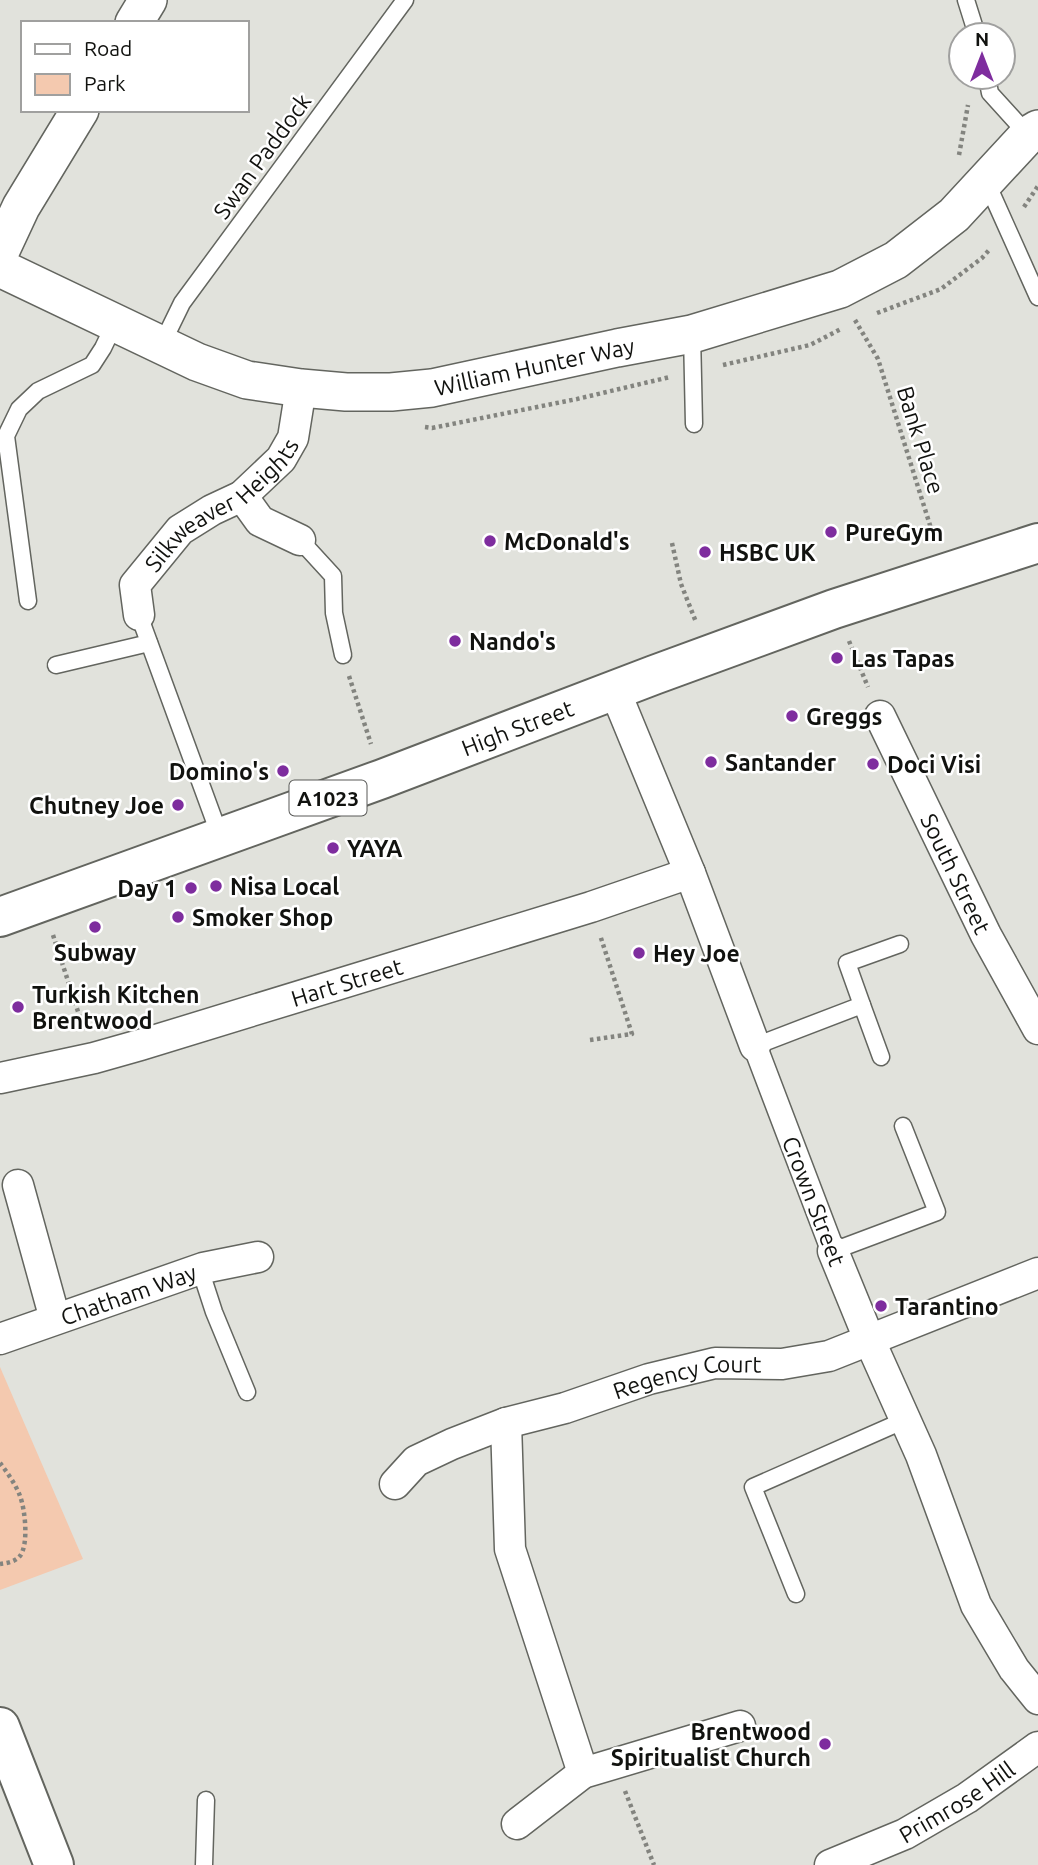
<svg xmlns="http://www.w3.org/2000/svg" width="1038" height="1865" font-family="Ubuntu,sans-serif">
<rect width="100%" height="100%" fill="#e1e2dc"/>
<!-- green -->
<path fill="#f4c9af" d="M0,1367L83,1559L0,1590Z"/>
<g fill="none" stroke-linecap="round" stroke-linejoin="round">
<!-- service casing -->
<g stroke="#63655f" stroke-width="19">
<g id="service">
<path d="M966,0L977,35"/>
<path d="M987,77L990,93L1028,135"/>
<path d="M986,181L1038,297"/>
<path d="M692,334L694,424"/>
<path d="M162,344L182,303L405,0"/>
<path d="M300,540L333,576L334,613L343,655"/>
<path d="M28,601L6,436L19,409L38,391L92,365L103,348L115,323"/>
<path d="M139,615L220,836"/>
<path d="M56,665L149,643"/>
<path d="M862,1005L847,963L900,944"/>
<path d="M755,1046L862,1005L881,1057"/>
<path d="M833,1251L937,1212L903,1126"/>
<path d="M200,1269L214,1312L247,1392"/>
<path d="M796,1594L753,1487L905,1420"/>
<path d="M204,1865L206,1800"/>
</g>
</g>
<!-- pedestrian casing -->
<g stroke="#63655f" stroke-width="26">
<path id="pedestrian" d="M755,1046L833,1251"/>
</g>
<!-- minor casing -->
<g stroke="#63655f" stroke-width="33">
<g id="minor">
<path d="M242,496L260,521L300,540"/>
<path id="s1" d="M139,615L135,585L180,530L212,510L242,496L281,459L293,438L301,388"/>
<path d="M615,691L690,873L755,1046"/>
<path id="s2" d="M880,716L986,935L1038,1029"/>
<path id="s3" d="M0,1078L94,1058L140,1045L591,907L690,873"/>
<path d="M18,1185L55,1319"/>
<path d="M833,1251L869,1339L921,1455L976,1605L1014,1669L1038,1699"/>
<path id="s4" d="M0,1339L203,1268L258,1257"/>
<path d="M506,1423L510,1549L583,1773"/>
<path id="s5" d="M395,1484L416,1461L452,1444L506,1423L565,1408L649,1379L715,1363L782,1364L829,1356L1038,1273"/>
<path d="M517,1824L583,1773L740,1726"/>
<path id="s6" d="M830,1865L905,1834L967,1798L1038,1747"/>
</g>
</g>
<!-- tertiary casing -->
<g stroke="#63655f" stroke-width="40">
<g id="tertiary">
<path d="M134,23L148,0"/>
<path d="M0,252L21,207L80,110"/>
<path id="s7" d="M0,268L197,362L247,380L301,388L346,392H391L432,388L617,348L692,334L840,289L896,260L954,215L1028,135L1038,129"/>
</g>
</g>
<!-- secondary casing -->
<g stroke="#63655f" stroke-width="42">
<path id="secondary" d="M0,1727L54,1865"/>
</g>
<!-- primary casing -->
<g stroke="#63655f" stroke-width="42">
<g id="primary">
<path id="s8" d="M0,917L382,779L654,675L834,609L1038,543"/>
</g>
</g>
<!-- path -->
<g stroke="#83847f" stroke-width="4.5" stroke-dasharray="3.5 3.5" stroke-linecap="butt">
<path d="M959,155L968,105"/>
<path d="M1024,207L1038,186"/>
<path d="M877,313L941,289L982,258L990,249"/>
<path d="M855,320L878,359L934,538"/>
<path d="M723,365L810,345L841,329"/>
<path d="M425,427L432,428L577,399L670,377"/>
<path d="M672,543L681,584L696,622"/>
<path d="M849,641L868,687"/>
<path d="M349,676L371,744"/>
<path d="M53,935L84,1030"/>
<path d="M590,1040L632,1034L600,935"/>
<path d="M0,1463C7,1472 16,1485 20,1496C25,1509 29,1544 20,1556C15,1562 7,1563 0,1564"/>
<path d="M625,1791L654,1865"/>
</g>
<!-- service -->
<use href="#service" stroke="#fff" stroke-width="16"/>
<!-- pedestrian -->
<use href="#pedestrian" stroke="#fff" stroke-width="23"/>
<!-- minor -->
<use href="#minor" stroke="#fff" stroke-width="30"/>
<!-- tertiary -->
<use href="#tertiary" stroke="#fff" stroke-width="37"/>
<!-- secondary -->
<use href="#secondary" stroke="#fff" stroke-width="38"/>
<!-- primary -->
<use href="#primary" stroke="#fff" stroke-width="38"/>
</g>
<!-- markers -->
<g fill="#7e2d9e" stroke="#fff" stroke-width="2.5">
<circle cx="831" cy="532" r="7"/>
<circle cx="490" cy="541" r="7"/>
<circle cx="705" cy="552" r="7"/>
<circle cx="455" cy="641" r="7"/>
<circle cx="837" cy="658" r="7"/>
<circle cx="792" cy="716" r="7"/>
<circle cx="711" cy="762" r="7"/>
<circle cx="873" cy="764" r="7"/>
<circle cx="283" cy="771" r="7"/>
<circle cx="178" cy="805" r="7"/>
<circle cx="333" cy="848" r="7"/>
<circle cx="216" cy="886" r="7"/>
<circle cx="191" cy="888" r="7"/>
<circle cx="178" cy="917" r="7"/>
<circle cx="95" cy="927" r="7"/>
<circle cx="639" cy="953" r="7"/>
<circle cx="18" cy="1007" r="7"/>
<circle cx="881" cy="1306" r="7"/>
<circle cx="825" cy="1744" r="7"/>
</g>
<g text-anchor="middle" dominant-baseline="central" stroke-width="5" stroke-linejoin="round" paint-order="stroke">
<!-- shield labels -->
<rect fill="#fff" stroke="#585957" stroke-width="2" x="289.5" y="780.5" width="77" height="35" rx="5"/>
<g font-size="21" font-weight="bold" fill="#11120f">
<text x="328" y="798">A1023</text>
</g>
<!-- street labels -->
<g font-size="23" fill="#11120f" stroke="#fff">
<text transform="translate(262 156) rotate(-54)">Swan Paddock</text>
<text stroke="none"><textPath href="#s7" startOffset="562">William Hunter Way</textPath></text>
<text transform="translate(921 440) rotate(73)">Bank Place</text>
<text stroke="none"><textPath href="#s1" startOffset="150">Silkweaver Heights</textPath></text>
<text stroke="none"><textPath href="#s8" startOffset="551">High Street</textPath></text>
<text stroke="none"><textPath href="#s2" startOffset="175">South Street</textPath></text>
<text stroke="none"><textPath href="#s3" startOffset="360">Hart Street</textPath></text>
<text transform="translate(814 1201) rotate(69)">Crown Street</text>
<text stroke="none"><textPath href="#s4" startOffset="136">Chatham Way</textPath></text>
<text stroke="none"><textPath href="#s5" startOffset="317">Regency Court</textPath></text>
<text stroke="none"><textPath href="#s6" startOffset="142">Primrose Hill</textPath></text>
</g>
<!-- poi labels -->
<g font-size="23" font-weight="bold" fill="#11120f" stroke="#fff" text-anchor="start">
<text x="845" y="532">PureGym</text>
<text x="504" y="541">McDonald's</text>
<text x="719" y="552">HSBC UK</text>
<text x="469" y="641">Nando's</text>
<text x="851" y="658">Las Tapas</text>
<text x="806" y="716">Greggs</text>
<text x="725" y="762">Santander</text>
<text x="887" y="764">Doci Visi</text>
<text x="269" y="771" text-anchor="end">Domino's</text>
<text x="164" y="805" text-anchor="end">Chutney Joe</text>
<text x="347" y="848">YAYA</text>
<text x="230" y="886">Nisa Local</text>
<text x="177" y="888" text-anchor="end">Day 1</text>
<text x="192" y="917">Smoker Shop</text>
<text x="95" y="952" text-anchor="middle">Subway</text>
<text x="653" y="953">Hey Joe</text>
<text x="32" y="994">Turkish Kitchen<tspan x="32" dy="26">Brentwood</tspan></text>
<text x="895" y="1306">Tarantino</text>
<text x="811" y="1731" text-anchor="end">Brentwood<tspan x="811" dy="26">Spiritualist Church</tspan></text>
</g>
</g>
<!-- legend -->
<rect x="21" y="21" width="228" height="91" fill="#ffffff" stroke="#a0a09f" stroke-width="2"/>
<rect x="35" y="44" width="35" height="10" fill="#ffffff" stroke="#a0a09f" stroke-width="2"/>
<text x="84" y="56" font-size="21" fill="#11120f">Road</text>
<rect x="35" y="74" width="35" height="21" fill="#f4c9af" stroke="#a0a09f" stroke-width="2"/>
<text x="84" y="91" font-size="21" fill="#11120f">Park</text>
<!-- north arrow -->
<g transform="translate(982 56)"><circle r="33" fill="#ffffff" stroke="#a0a09f" stroke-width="2"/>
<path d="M0-5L12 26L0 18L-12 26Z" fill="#7e2d9e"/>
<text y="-10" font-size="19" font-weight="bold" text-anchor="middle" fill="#11120f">N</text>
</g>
</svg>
